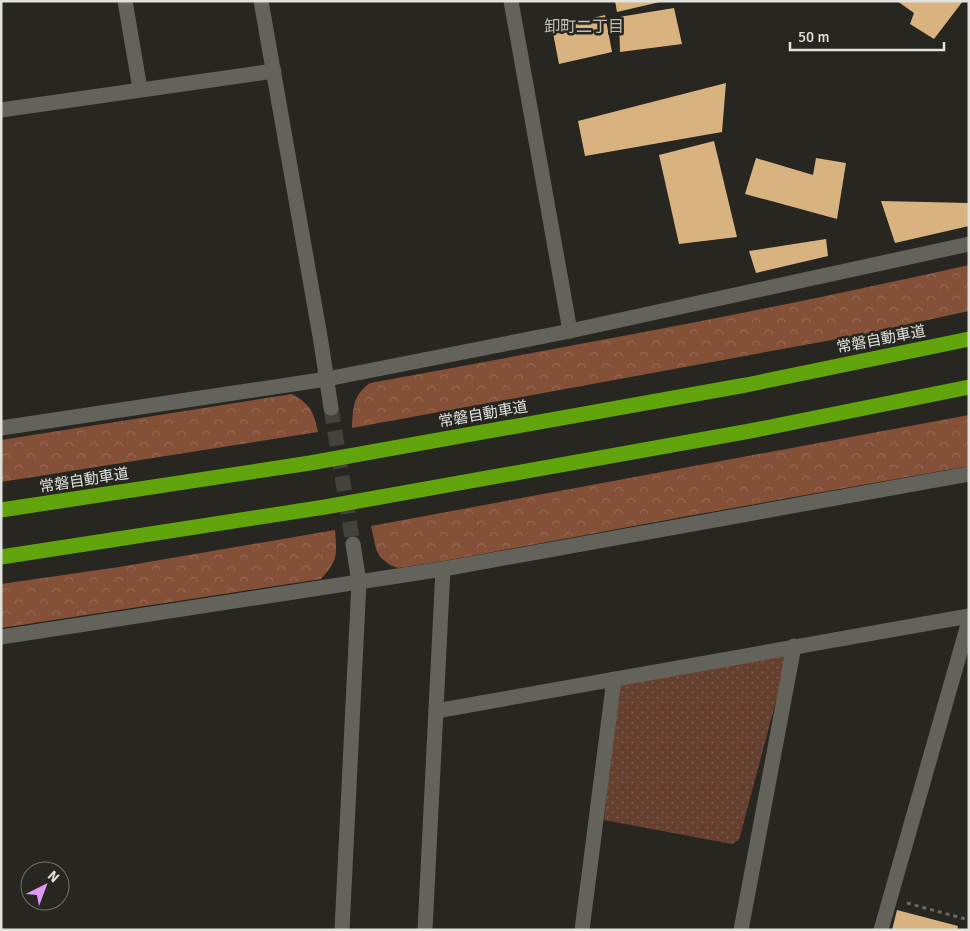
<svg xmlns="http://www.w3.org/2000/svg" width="970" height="931" font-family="Signika,'Noto Sans JP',sans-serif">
<defs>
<pattern id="grass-dots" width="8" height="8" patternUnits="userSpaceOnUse" patternTransform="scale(1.25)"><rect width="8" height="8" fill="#66402e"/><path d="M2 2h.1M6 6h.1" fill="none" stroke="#7c5b4c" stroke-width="1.8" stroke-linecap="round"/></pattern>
<pattern id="forest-crowns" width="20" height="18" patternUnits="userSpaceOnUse" patternTransform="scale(1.25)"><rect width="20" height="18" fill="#845038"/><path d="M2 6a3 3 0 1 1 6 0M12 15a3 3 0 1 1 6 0" fill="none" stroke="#956954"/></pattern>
</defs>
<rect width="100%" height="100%" fill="#272620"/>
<!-- grass -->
<path fill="url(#grass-dots)" d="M789,652L739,840L732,844L604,820L618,684Z"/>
<!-- forest -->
<g fill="url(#forest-crowns)">
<path d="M969,265V311L859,335L352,428C353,408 353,395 370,383C570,346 770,310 969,265Z"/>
<path d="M292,394C311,405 313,411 318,432L1,482V440Z"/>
<path d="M969,415V466L688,516L444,561L398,568L390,565L380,557L376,549L371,526Z"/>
<path d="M335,530C337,556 338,560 321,579L1,628V584L119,567Z"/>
</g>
<!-- building -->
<g fill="#d8b380">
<path d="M615,1H660V2L617,12Z"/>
<path d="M897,1H963L934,39L910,24L914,13Z"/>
<path d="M674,8L682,44L620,52L619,17Z"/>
<path d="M605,15L612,52L559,64L552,28Z"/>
<path d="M726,83L722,132L585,156L578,121Z"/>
<path d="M714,141L737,237L679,244L659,155Z"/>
<path d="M756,158L813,175L816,158L846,163L837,219L745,194Z"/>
<path d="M881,201L969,203V226L895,243Z"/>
<path d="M826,239L828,256L756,273L749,251Z"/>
<path d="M897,910L958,926L957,930H892Z"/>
</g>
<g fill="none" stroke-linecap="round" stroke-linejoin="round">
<!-- street-tunnel -->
<path stroke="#43423c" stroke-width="15" stroke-dasharray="15 8" stroke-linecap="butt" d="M331,408L353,544"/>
<!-- path -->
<path stroke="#696863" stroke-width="3" stroke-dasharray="4 4" stroke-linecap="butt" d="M907,903L969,920"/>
<!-- street -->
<g stroke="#63625b" stroke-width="15">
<path d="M1,428L327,379"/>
<path d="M1,637L443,569L969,474"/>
<path d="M436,711L969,616"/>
<path d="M425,930L443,569"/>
<path d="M582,930L614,679"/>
<path d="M741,930L794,646"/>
<path d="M881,930L969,621"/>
</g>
<!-- secondary -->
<g stroke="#63625b" stroke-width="15">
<path d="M125,1L140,89"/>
<path d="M261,1L321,342L331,408"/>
<path d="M511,1L570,331"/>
<path d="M1,110L274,71"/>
<path d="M327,379L570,331L969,244"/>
<path d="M342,930L359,582L353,544"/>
</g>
<!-- highway -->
<g stroke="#61a40c" stroke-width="15">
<path d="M1,510L310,463L746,385L969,339"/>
<path d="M1,557L325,507L750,431L969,387"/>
</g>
</g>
<g text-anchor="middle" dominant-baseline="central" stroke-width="5" stroke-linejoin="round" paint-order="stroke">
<!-- street labels -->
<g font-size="15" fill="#e1e1dd" stroke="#272620">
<text transform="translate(881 339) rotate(-11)">常磐自動車道</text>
<text transform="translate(483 414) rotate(-10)">常磐自動車道</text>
<text transform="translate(84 480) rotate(-9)">常磐自動車道</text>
</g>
<!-- neighbourhood labels -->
<g font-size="16" fill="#bfbfb6" stroke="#272620">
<text x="584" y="27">卸町二丁目</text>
</g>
</g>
<!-- border -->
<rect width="970" height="931" fill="none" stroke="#e1e1dd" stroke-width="5"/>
<!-- north arrow -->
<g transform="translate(45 886) rotate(42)"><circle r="24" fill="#272620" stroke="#71716c"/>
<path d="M0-4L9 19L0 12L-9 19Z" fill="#dd99f3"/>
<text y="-8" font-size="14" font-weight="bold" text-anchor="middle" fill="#e1e1dd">N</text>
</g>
<!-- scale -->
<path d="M790 42v8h154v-8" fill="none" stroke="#e1e1dd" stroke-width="2.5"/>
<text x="798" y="42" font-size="15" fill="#e1e1dd" stroke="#272620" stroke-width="4" paint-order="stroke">50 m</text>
</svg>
